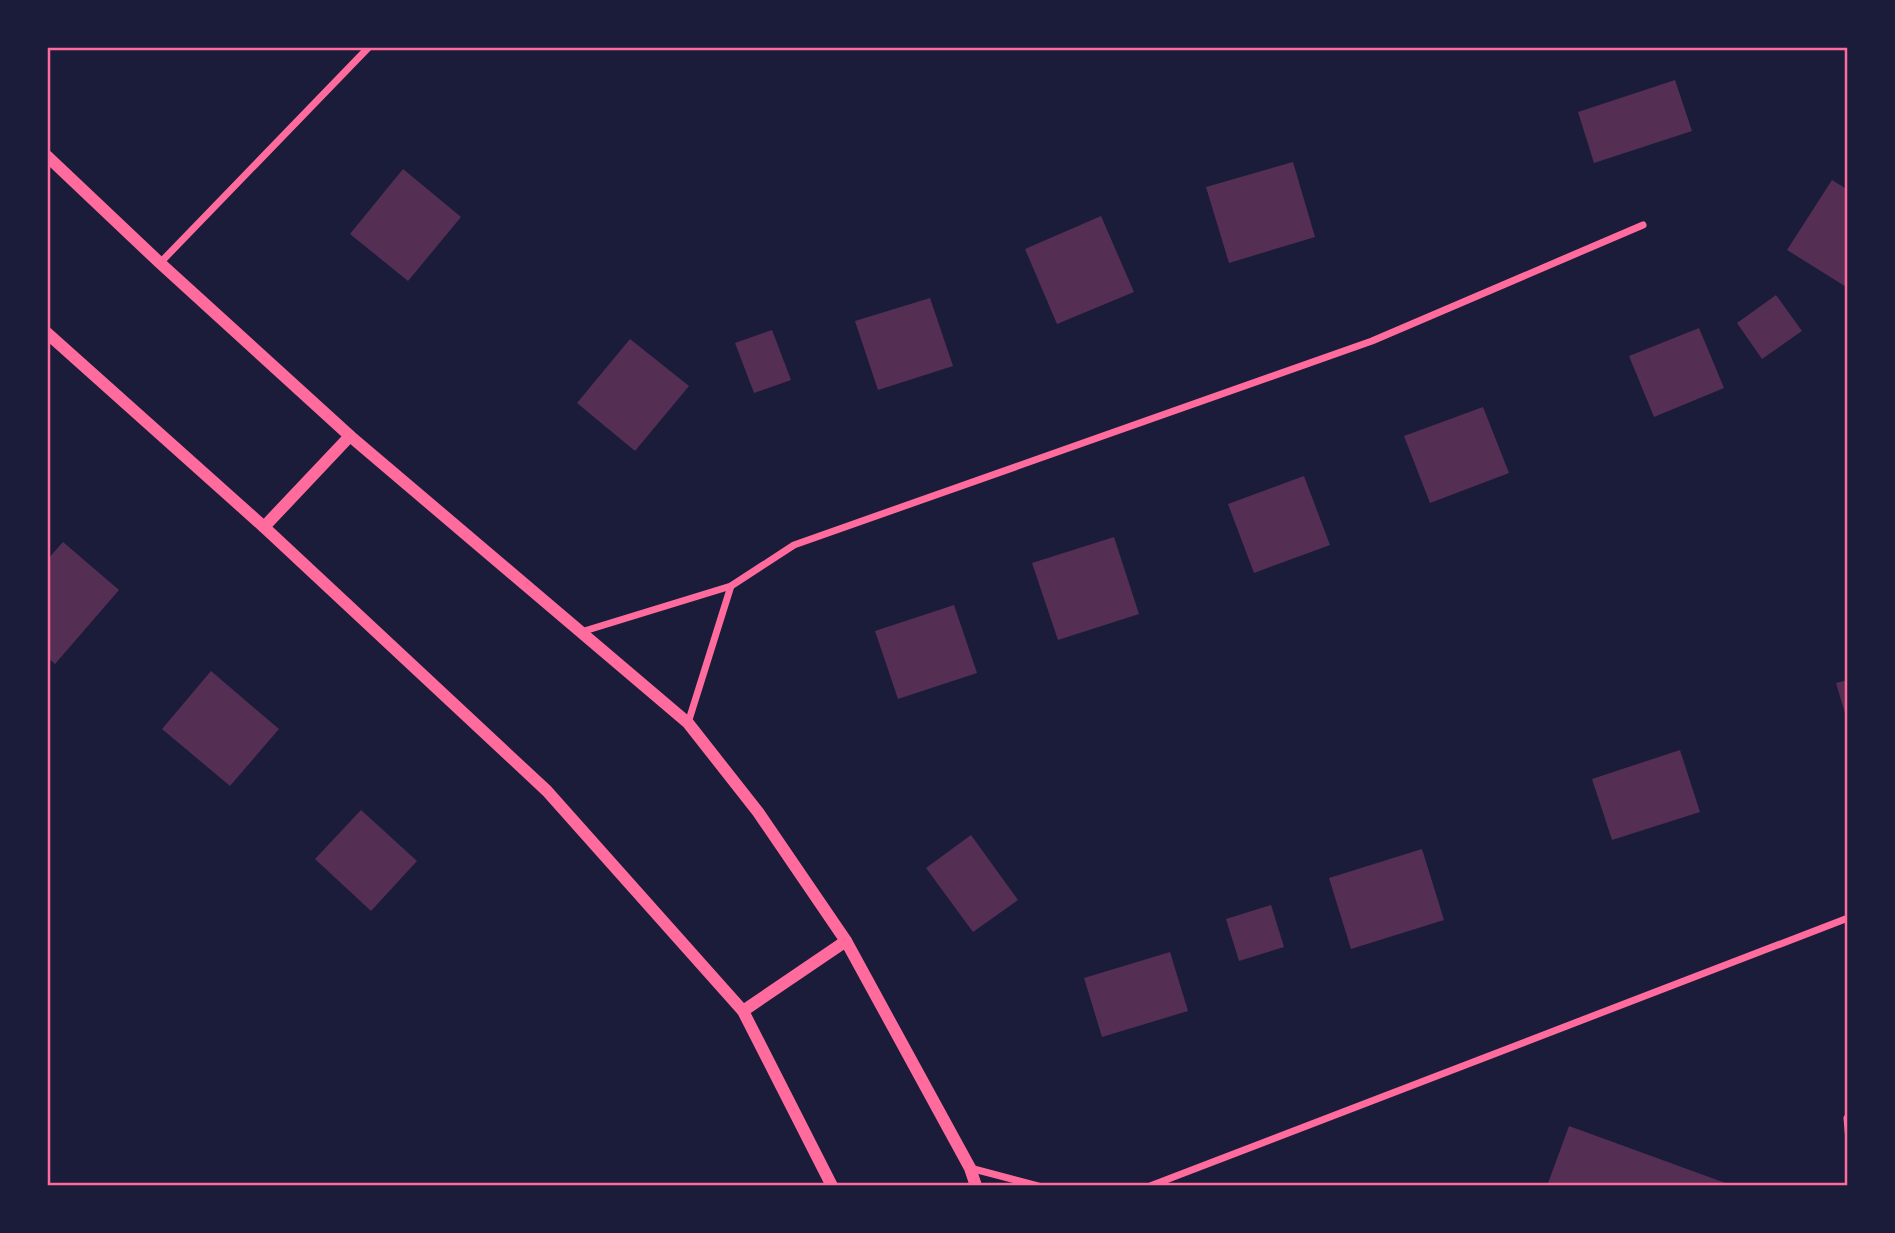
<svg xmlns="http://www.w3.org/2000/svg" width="1895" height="1233" font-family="'DM Sans',sans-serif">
<rect width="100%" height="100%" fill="#1b1b3a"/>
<!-- building -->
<g fill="#542f53">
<path d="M1675,80L1692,131L1594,163L1578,112Z"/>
<path d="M1293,162L1315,237L1229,263L1206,187Z"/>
<path d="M403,169L461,217L408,281L350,234Z"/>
<path d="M1832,180L1848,190V288L1787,250Z"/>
<path d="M1101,216L1134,292L1057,324L1025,249Z"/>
<path d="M1776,295L1802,331L1762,359L1737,323Z"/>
<path d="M930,298L953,366L878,390L855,321Z"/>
<path d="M1699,328L1724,388L1654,417L1629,356Z"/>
<path d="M772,330L791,380L754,393L735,343Z"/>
<path d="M630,339L689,386L635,451L577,403Z"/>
<path d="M1483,407L1509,473L1430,503L1404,436Z"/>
<path d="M1304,476L1330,545L1254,573L1228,504Z"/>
<path d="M1114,537L1139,614L1058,640L1032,563Z"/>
<path d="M63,542L119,590L55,664L47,657V560Z"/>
<path d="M954,605L977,673L898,699L875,631Z"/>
<path d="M211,671L279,729L230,786L162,729Z"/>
<path d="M1848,680V720H1847L1836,683Z"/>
<path d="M1680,750L1700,812L1612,840L1592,779Z"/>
<path d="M361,810L417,861L371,911L315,859Z"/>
<path d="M971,835L1018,900L973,932L926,868Z"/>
<path d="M1422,849L1444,920L1351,949L1329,878Z"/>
<path d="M1271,905L1284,947L1239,961L1226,919Z"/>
<path d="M1170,952L1188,1011L1102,1037L1084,978Z"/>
<path d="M1569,1126L1731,1185V1186H1547Z"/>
</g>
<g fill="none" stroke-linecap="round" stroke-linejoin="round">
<!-- service -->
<path stroke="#ff6b9d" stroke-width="5" d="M1848,1115L1846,1118L1848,1141"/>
<!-- minor -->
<g stroke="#ff6b9d" stroke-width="7">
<path d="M160,263L369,47"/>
<path d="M581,632L731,586L794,545L1372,341L1643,225"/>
<path d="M688,723L731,586"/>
<path d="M970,1168L1038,1186"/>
<path d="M1150,1186L1848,918"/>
</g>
<!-- tertiary -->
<g stroke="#ff6b9d" stroke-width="12">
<path d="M47,156L160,263L350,436L688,723L758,812L846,941L970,1168L976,1186"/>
<path d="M47,333L264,527L547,791L743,1011L832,1186"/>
<path d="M264,527L350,436"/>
<path d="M743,1011L846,941"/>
</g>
</g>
<!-- border -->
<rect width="1895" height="1233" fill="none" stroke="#1b1b3a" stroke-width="98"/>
<rect x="49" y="49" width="1797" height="1135" fill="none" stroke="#ff6b9d" stroke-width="2.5"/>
</svg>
